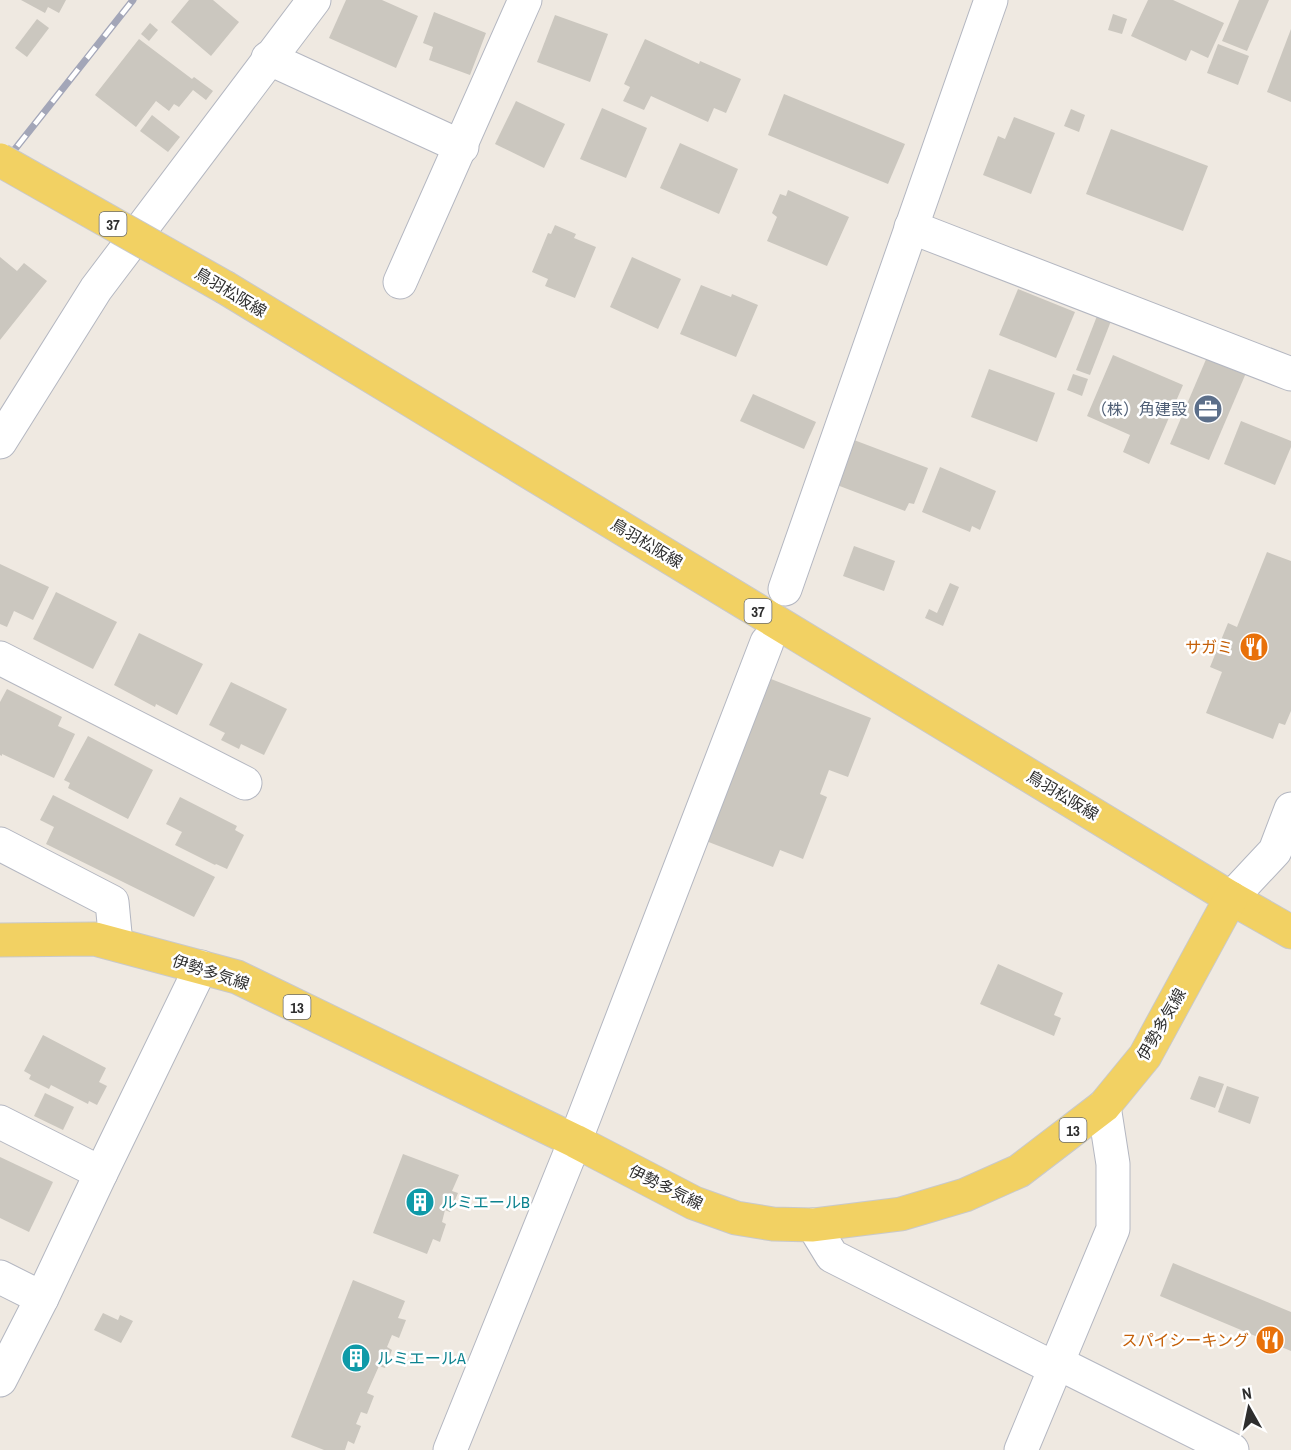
<svg xmlns="http://www.w3.org/2000/svg" width="1291" height="1450" font-family="'Archivo Narrow','Noto Sans JP',sans-serif">
<rect width="100%" height="100%" fill="#efe9e1"/>
<!-- building -->
<g fill="#cbc7bf">
<path d="M21,0H66L59,13L48,7L45,13Z"/>
<path d="M189,0H213L239,22L211,56L171,22Z"/>
<path d="M346,0H382L418,16L396,68L329,38Z"/>
<path d="M1148,0H1173L1224,23L1208,58L1191,50L1186,61L1131,36Z"/>
<path d="M1239,0H1269L1247,51L1222,41Z"/>
<path d="M434,12L486,33L470,75L429,60L433,47L423,43Z"/>
<path d="M1113,14L1127,19L1122,34L1108,30Z"/>
<path d="M555,15L608,34L590,82L537,62Z"/>
<path d="M37,19L49,28L27,57L15,48Z"/>
<path d="M150,23L158,30L149,41L141,34Z"/>
<path d="M1291,29V102L1267,92Z"/>
<path d="M139,39L192,79L194,77L213,91L206,100L193,90L179,107L174,104L169,111L156,101L136,127L95,95Z"/>
<path d="M645,39L699,64L700,61L741,79L726,113L714,108L708,122L651,96L644,110L623,101L630,87L624,84Z"/>
<path d="M1218,44L1249,56L1238,85L1207,73Z"/>
<path d="M784,94L905,144L888,184L768,135Z"/>
<path d="M516,101L565,124L544,168L495,144Z"/>
<path d="M602,108L647,128L626,178L580,159Z"/>
<path d="M1071,109L1085,115L1079,132L1064,126Z"/>
<path d="M152,115L180,137L168,152L140,131Z"/>
<path d="M1014,117L1055,133L1031,194L983,175L998,136L1005,139Z"/>
<path d="M1111,129L1208,166L1183,231L1086,194Z"/>
<path d="M680,143L738,169L719,214L660,188Z"/>
<path d="M788,190L849,217L827,266L767,241L777,217L772,213L780,194L786,196Z"/>
<path d="M555,225L576,234L574,238L596,247L575,298L545,286L548,279L532,272L548,233L551,234Z"/>
<path d="M0,257L17,271L24,263L47,281L0,340Z"/>
<path d="M632,257L681,279L658,329L610,307Z"/>
<path d="M701,285L731,297L732,294L758,305L736,357L680,334Z"/>
<path d="M1018,289L1075,312L1056,358L999,335Z"/>
<path d="M1097,316L1111,321L1090,375L1076,370Z"/>
<path d="M1113,355L1183,385L1149,464L1123,452L1130,435L1087,416Z"/>
<path d="M1207,357L1246,373L1209,460L1170,444Z"/>
<path d="M989,369L1055,393L1037,442L971,417Z"/>
<path d="M1073,374L1088,379L1082,396L1067,390Z"/>
<path d="M753,394L816,422L804,449L740,421Z"/>
<path d="M1241,421L1291,441V447L1275,485L1224,464Z"/>
<path d="M854,440L928,468L914,504L909,503L905,511L837,485Z"/>
<path d="M940,467L996,491L980,530L972,526L970,532L922,512Z"/>
<path d="M854,546L895,561L884,591L843,576Z"/>
<path d="M1267,552L1291,561V711L1285,725L1279,723L1273,739L1206,713L1222,672L1210,667L1228,623L1237,627Z"/>
<path d="M0,564L49,587L33,620L14,611L7,627L0,624Z"/>
<path d="M950,583L959,587L943,626L925,618L929,609L937,613Z"/>
<path d="M56,592L117,622L93,669L33,639Z"/>
<path d="M139,633L203,664L177,715L156,704L155,707L114,685Z"/>
<path d="M771,679L871,718L848,777L829,770L820,794L827,797L803,859L780,850L773,867L706,841Z"/>
<path d="M231,682L287,709L264,755L241,744L239,749L221,740L225,733L209,725Z"/>
<path d="M7,689L62,717L58,726L75,734L54,778L2,754V756L0,755V702Z"/>
<path d="M88,736L153,770L128,819L68,788L70,783L64,780Z"/>
<path d="M53,795L215,877L194,917L46,844L54,827L40,820Z"/>
<path d="M180,797L237,826L235,830L244,835L227,869L216,864L215,865L175,845L182,832L166,824Z"/>
<path d="M998,964L1063,993L1054,1015L1061,1018L1054,1036L980,1004Z"/>
<path d="M43,1035L106,1068L99,1082L107,1086L97,1105L89,1101L88,1104L51,1085L49,1089L29,1079L31,1075L24,1071Z"/>
<path d="M1199,1076L1224,1084L1215,1108L1190,1099Z"/>
<path d="M1227,1086L1259,1097L1250,1124L1218,1112Z"/>
<path d="M45,1093L74,1107L63,1130L34,1116Z"/>
<path d="M403,1154L459,1175L452,1191L458,1193L450,1212L445,1210L442,1222L446,1224L440,1242L433,1239L427,1254L373,1233Z"/>
<path d="M0,1157L53,1182L29,1232L0,1218Z"/>
<path d="M1173,1263L1291,1312V1351L1160,1296Z"/>
<path d="M353,1280L405,1301L398,1318L406,1320L399,1338L392,1335L387,1347L392,1350L385,1368L379,1366L367,1393L374,1396L367,1414L361,1412L356,1424L361,1426L354,1444L348,1441L345,1450H324L291,1437Z"/>
<path d="M103,1313L118,1320L120,1315L133,1321L121,1343L94,1330Z"/>
</g>
<g fill="none" stroke-linecap="round" stroke-linejoin="round">
<!-- street casing -->
<g stroke="#b4b7c1" stroke-width="35">
<g id="street">
<path d="M268,58L462,147"/>
<path d="M911,227L1291,374"/>
<path d="M400,282L525,0"/>
<path d="M0,442L96,289L314,0"/>
<path d="M785,589L991,0"/>
<path d="M0,658L245,783"/>
<path d="M0,844L112,902L116,944"/>
<path d="M1231,898L1275,851L1291,809"/>
<path d="M0,1122L101,1173L201,967"/>
<path d="M813,1225L832,1256L1054,1368"/>
<path d="M0,1277L42,1298L101,1173"/>
<path d="M1056,1362L1232,1450"/>
<path d="M0,1380L42,1298"/>
<path d="M450,1450L575,1141L767,642"/>
<path d="M1021,1450L1113,1229V1164L1104,1106"/>
</g>
</g>
<!-- primary casing -->
<g stroke="#c9c9c9" stroke-width="35">
<g id="primary">
<path d="M226,288L1231,898L1291,932"/>
<path d="M0,940L95,939L237,977L575,1141L694,1203L736,1218L773,1224L813,1225L901,1214L965,1195L1019,1171L1104,1106L1145,1056L1231,898"/>
</g>
</g>
<!-- street -->
<use href="#street" stroke="#fff" stroke-width="33"/>
<!-- primary -->
<use href="#primary" stroke="#f2d163" stroke-width="33"/>
<!-- rail casing -->
<g stroke="#a3a6b8" stroke-width="7">
<path id="rail" d="M0,168L133,0"/>
</g>
<!-- rail -->
<use href="#rail" stroke="#fff" stroke-width="4.5" stroke-dasharray="14" stroke-linecap="butt"/>
<!-- primary-bridge casing -->
<g stroke="#c9c9c9" stroke-width="35" stroke-linecap="butt">
<path id="primary-bridge" d="M0,160L226,288"/>
</g>
<!-- primary-bridge -->
<use href="#primary-bridge" stroke="#f2d163" stroke-width="33"/>
</g>
<!-- icons -->
<defs>
<g id="office-disc" transform="scale(1.5)"><circle r="9.5" fill="#5c6f8a" stroke="#fff"/><path d="M-6-3h4V-5.5h4V-3h4V5H-6ZM-1-4.5V-3h2v-1.5ZM-6 0V1H6V0Z" fill="#fff"/></g>
<g id="restaurant-disc" transform="scale(1.5)"><circle r="9.5" fill="#e8710a" stroke="#fff"/><path d="M-5-6h1v4h1v-4h1v4h1v-4h1v5L-1.5 .5V6h-2V.5L-5-1ZM5-6V6H3V1.5H1.5Q1.5-4 5-6Z" fill="#fff"/></g>
<g id="building-disc" transform="scale(1.5)"><circle r="9.5" fill="#0f9aa8" stroke="#fff"/><path d="M-4-6H4V6H1V3H-1V6H-4ZM-2.5-4.3h1.7v1.8h-1.7ZM.8-4.3h1.7v1.8H.8ZM-2.5-1h1.7V.8h-1.7ZM.8-1h1.7V.8H.8Z" fill="#fff"/></g>
</defs>
<g fill-rule="evenodd">
<use href="#office-disc" x="1208" y="409"/>
<use href="#restaurant-disc" x="1254" y="647"/>
<use href="#building-disc" x="420" y="1202"/>
<use href="#restaurant-disc" x="1270" y="1340"/>
<use href="#building-disc" x="356" y="1358"/>
</g>
<g text-anchor="middle" dominant-baseline="central" stroke-width="5" stroke-linejoin="round" paint-order="stroke">
<!-- shield labels -->
<g fill="#fff" stroke="#6d6d6d" stroke-width="1.5">
<rect x="99.5" y="212" width="27" height="24" rx="4.5"/>
<rect x="744.5" y="599" width="27" height="24" rx="4.5"/>
<rect x="283.5" y="995" width="27" height="24" rx="4.5"/>
<rect x="1059.5" y="1118" width="27" height="24" rx="4.5"/>
</g>
<g font-size="15" font-weight="bold" fill="#2e2e2e">
<text x="113" y="224">37</text>
<text x="758" y="611">37</text>
<text x="297" y="1007">13</text>
<text x="1073" y="1130">13</text>
</g>
<!-- street labels -->
<g font-size="16" fill="#2e2e2e" stroke="#fff">
<text transform="translate(231 292) rotate(31)">鳥羽松阪線</text>
<text transform="translate(647 543) rotate(31)">鳥羽松阪線</text>
<text transform="translate(1063 795) rotate(31)">鳥羽松阪線</text>
<text transform="translate(211 972) rotate(18)">伊勢多気線</text>
<text transform="translate(1161 1024) rotate(-60)">伊勢多気線</text>
<text transform="translate(666 1187) rotate(26)">伊勢多気線</text>
</g>
<!-- service labels -->
<g font-size="16" fill="#4e5e75" stroke="#fff" text-anchor="end">
<text x="1187" y="409">（株）角建設</text>
</g>
<!-- food labels -->
<g font-size="16" fill="#c56008" stroke="#fff" text-anchor="end">
<text x="1233" y="647">サガミ</text>
<text x="1249" y="1340">スパイシーキング</text>
</g>
<!-- culture labels -->
<g font-size="16" fill="#0d838f" stroke="#fff" text-anchor="start">
<text x="441" y="1202">ルミエールB</text>
<text x="377" y="1358">ルミエールA</text>
</g>
</g>
<!-- north arrow -->
<g transform="translate(1249 1408) rotate(351)" stroke="#ffffff" stroke-width="4.5" paint-order="stroke">
<path d="M0-4.5L10 22L0 15L-10 22Z" fill="#2e2e2e"/>
<text y="-9" font-size="16" font-weight="bold" text-anchor="middle" fill="#2e2e2e">N</text>
</g>
</svg>
